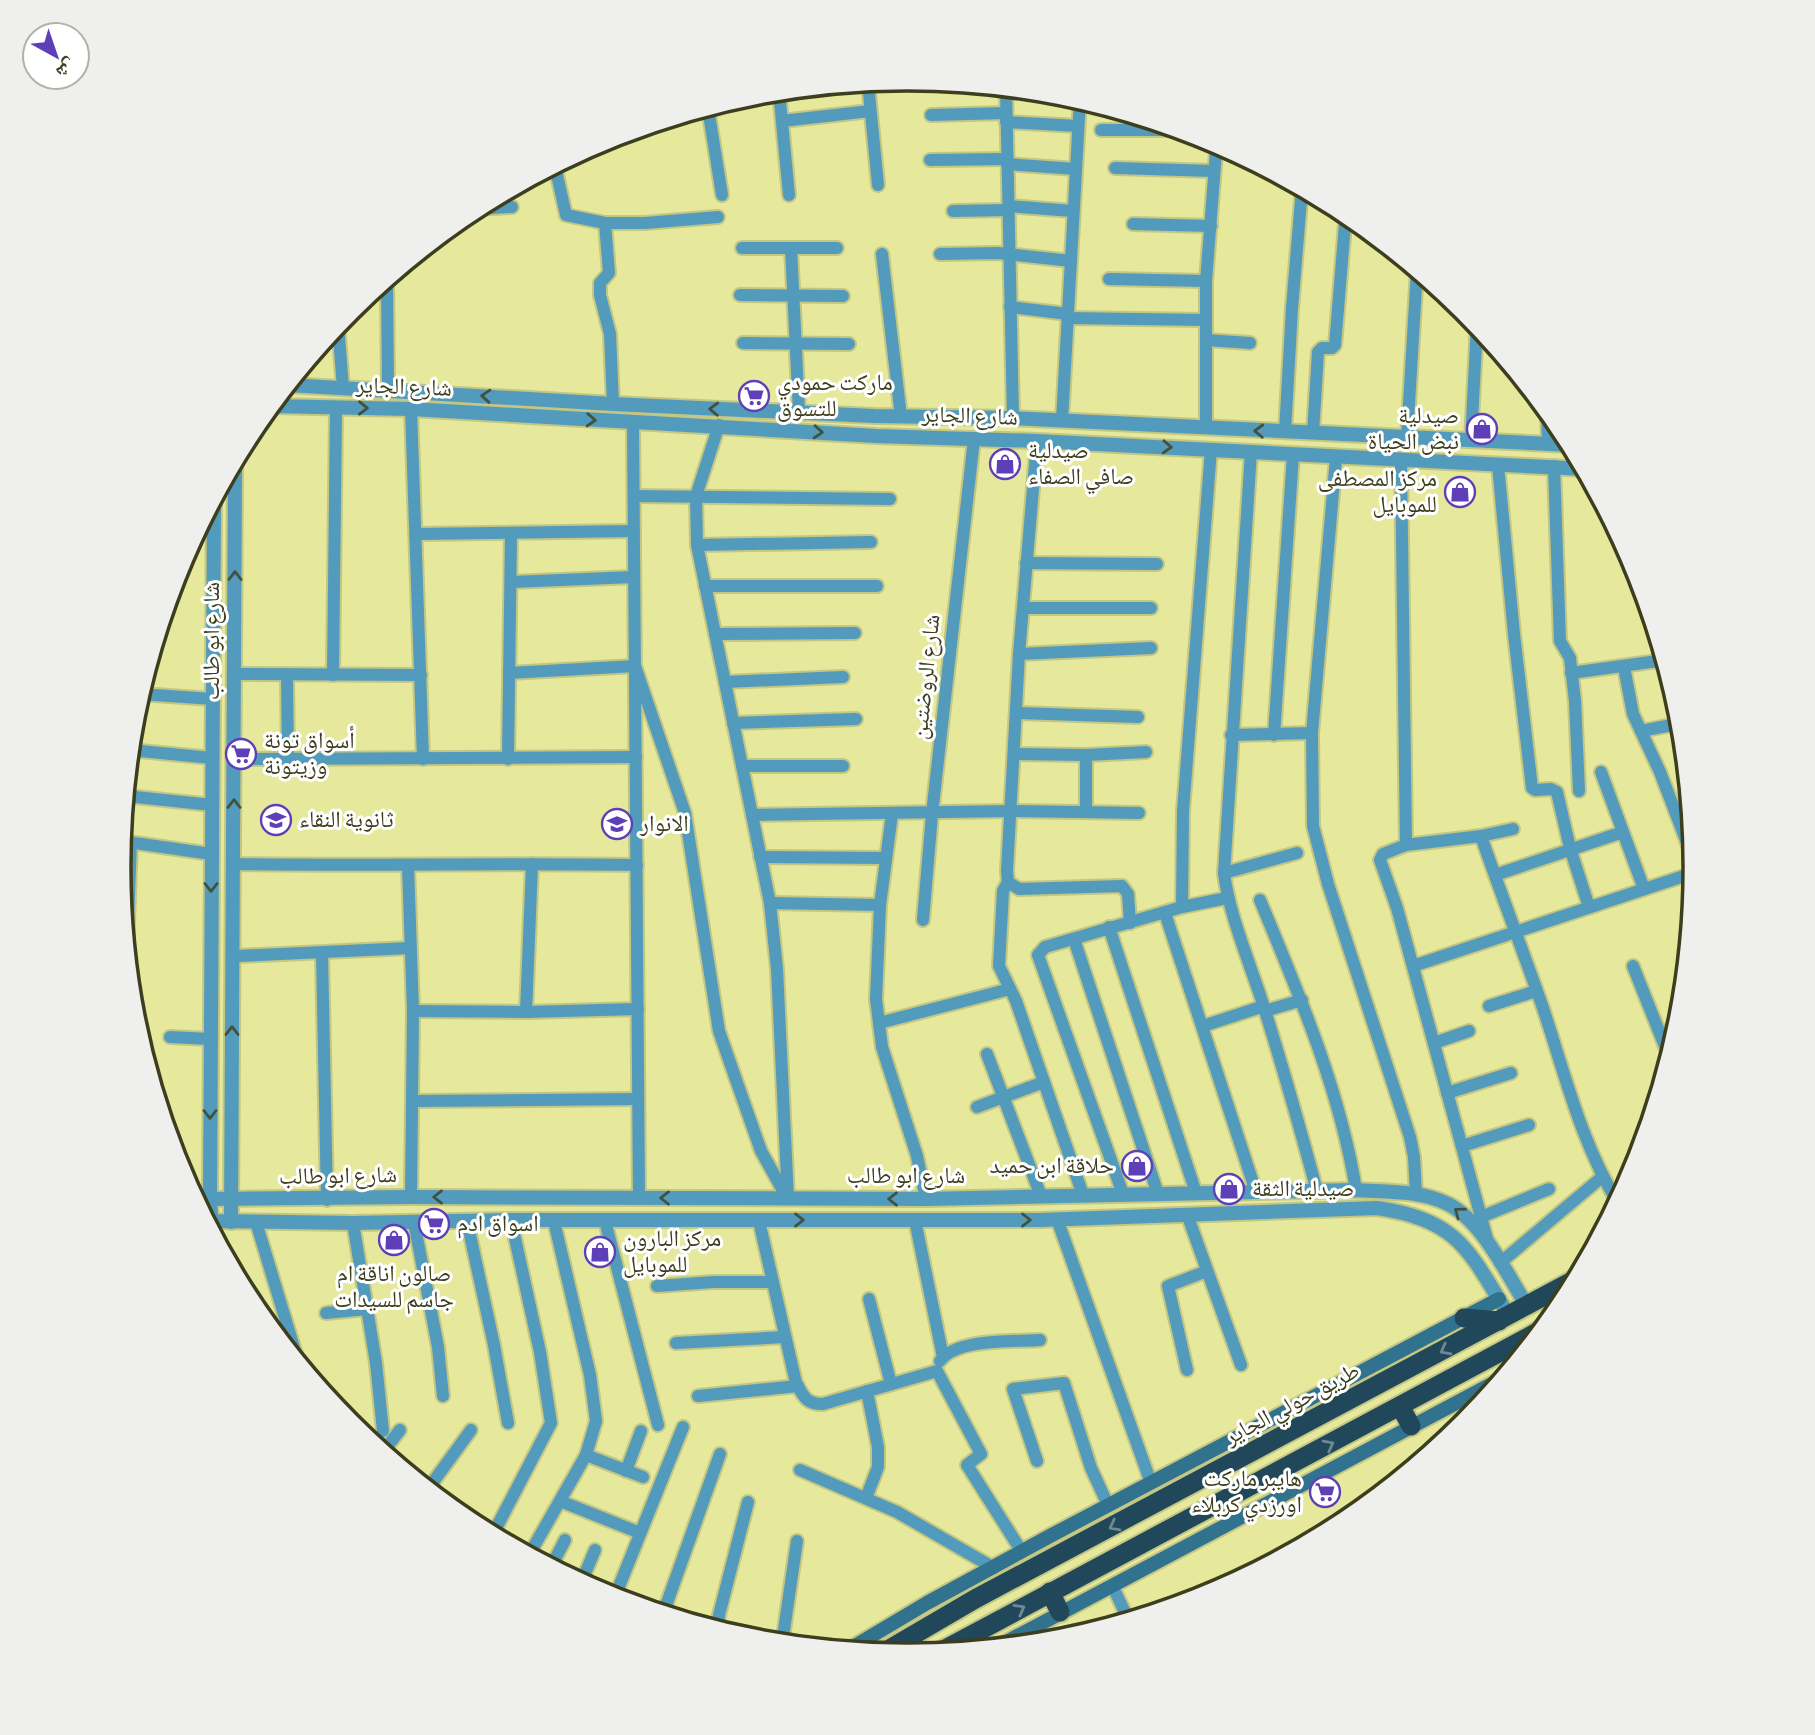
<svg xmlns="http://www.w3.org/2000/svg" width="1815" height="1735" font-family="'Sofia Sans Condensed','Noto Naskh Arabic',sans-serif">
<rect width="100%" height="100%" fill="#e6e89c"/>
<g fill="none" stroke-linecap="round" stroke-linejoin="round">
<!-- minor casing -->
<g stroke="#c4c683" stroke-width="16">
<g id="minor">
<path d="M868,83L878,185"/>
<path d="M1006,88L1013,418"/>
<path d="M779,91L789,195"/>
<path d="M708,108L722,195"/>
<path d="M931,115L1006,113"/>
<path d="M782,121L870,111"/>
<path d="M1006,122L1078,126"/>
<path d="M1101,130H1180"/>
<path d="M930,160L1007,159"/>
<path d="M1007,164L1076,169"/>
<path d="M555,166L566,215L605,223H645L718,217"/>
<path d="M1115,168L1214,171"/>
<path d="M1008,206L1073,211"/>
<path d="M474,209L512,207"/>
<path d="M953,211L1008,210"/>
<path d="M605,223L609,273L600,283V295L610,334L613,404"/>
<path d="M1133,224L1211,226"/>
<path d="M742,248H837"/>
<path d="M791,248L799,412"/>
<path d="M882,254L901,417"/>
<path d="M940,254L998,253L1071,261"/>
<path d="M387,279L388,389"/>
<path d="M1109,279L1206,281"/>
<path d="M740,295L843,296"/>
<path d="M1010,307L1068,314"/>
<path d="M1067,318L1206,320"/>
<path d="M338,324L343,388"/>
<path d="M1206,340L1250,343"/>
<path d="M743,343L849,344"/>
<path d="M411,409L423,759"/>
<path d="M1547,410L1548,443"/>
<path d="M1062,420L1080,99"/>
<path d="M633,422L639,1198"/>
<path d="M719,425L696,496L697,545L770,903L777,969L788,1199"/>
<path d="M1206,428V281L1216,152H1234"/>
<path d="M1285,432L1292,308L1302,188"/>
<path d="M1313,433L1318,352L1322,348H1332L1335,345L1346,212"/>
<path d="M1407,437L1417,270"/>
<path d="M1471,440L1477,324"/>
<path d="M1037,441L1019,654L1007,871L1008,882L1019,889L1122,886L1128,894L1130,923"/>
<path d="M1251,451L1224,873C1229,914 1249,961 1262,1001C1282,1064 1300,1128 1317,1191"/>
<path d="M1336,458L1312,733L1313,826L1328,884L1410,1137L1414,1157L1416,1194"/>
<path d="M1401,460L1406,845L1383,854L1380,860L1397,908L1487,1239"/>
<path d="M1498,465L1514,634L1532,788L1535,790L1551,789L1557,792L1570,848L1589,907"/>
<path d="M1554,466L1560,641L1570,658L1575,701L1579,791"/>
<path d="M634,496L890,499"/>
<path d="M416,534L634,531"/>
<path d="M697,545L871,542"/>
<path d="M1026,563L1157,564"/>
<path d="M511,582L634,577"/>
<path d="M705,586H877"/>
<path d="M1023,608H1151"/>
<path d="M715,634L855,633"/>
<path d="M1019,654L1151,648"/>
<path d="M1624,667L1633,714L1660,772L1696,866"/>
<path d="M509,673L635,666L685,813L719,1031L761,1151L786,1196"/>
<path d="M1571,673L1665,660"/>
<path d="M234,674L421,675"/>
<path d="M287,675L288,761"/>
<path d="M333,675L336,408"/>
<path d="M725,682L843,677"/>
<path d="M140,694L213,699"/>
<path d="M1018,713L1138,717"/>
<path d="M733,723L856,719"/>
<path d="M1641,731L1682,723"/>
<path d="M1231,735L1312,733"/>
<path d="M1274,735L1293,455"/>
<path d="M130,750L212,758"/>
<path d="M1015,754L1086,755L1146,752"/>
<path d="M1086,755V812"/>
<path d="M234,759L636,757"/>
<path d="M508,759L511,533"/>
<path d="M742,766H843"/>
<path d="M1601,772L1644,889"/>
<path d="M126,796L212,805"/>
<path d="M892,814L880,905L876,999L882,1047L917,1156L926,1199"/>
<path d="M752,815L1011,811L1139,813"/>
<path d="M1481,836C1501,894 1523,951 1543,1008C1565,1074 1581,1143 1618,1203"/>
<path d="M121,841L211,854"/>
<path d="M1406,845L1481,836L1513,829"/>
<path d="M760,857L886,858"/>
<path d="M233,864C368,866 502,863 637,865"/>
<path d="M408,866L413,1011L411,1197"/>
<path d="M1224,873L1297,853"/>
<path d="M1495,875L1623,832"/>
<path d="M1008,882L1003,891L999,966L1016,1001L1083,1195"/>
<path d="M1260,900C1299,994 1340,1090 1356,1190"/>
<path d="M770,903L880,905"/>
<path d="M1182,907L1227,898"/>
<path d="M1165,913L1256,1192"/>
<path d="M923,920L932,814L974,439"/>
<path d="M1109,927L1196,1193"/>
<path d="M1074,939L1158,1194"/>
<path d="M127,947L131,842"/>
<path d="M322,954L327,1200"/>
<path d="M237,956L410,948"/>
<path d="M1413,966L1696,872"/>
<path d="M1633,966L1670,1059"/>
<path d="M1489,1006L1536,991"/>
<path d="M413,1011L526,1012L638,1009"/>
<path d="M1265,1011L1302,1000"/>
<path d="M526,1012L532,864"/>
<path d="M879,1023L1010,989"/>
<path d="M1203,1026L1264,1006"/>
<path d="M170,1037L211,1039"/>
<path d="M1434,1043L1469,1031"/>
<path d="M987,1054L1041,1196"/>
<path d="M1447,1093L1511,1073"/>
<path d="M413,1101L638,1099"/>
<path d="M977,1107L1044,1082"/>
<path d="M1462,1146L1529,1125"/>
<path d="M1123,1194L1038,955L1045,947L1182,907L1183,811L1211,449"/>
<path d="M1187,1214L1241,1365"/>
<path d="M1481,1217L1549,1189"/>
<path d="M1057,1219L1151,1483"/>
<path d="M915,1220L943,1357"/>
<path d="M467,1221L494,1345L508,1423"/>
<path d="M605,1221L658,1425"/>
<path d="M759,1221L796,1383C804,1397 806,1404 823,1404L937,1371L981,1454L967,1465L1022,1552"/>
<path d="M256,1222L299,1364"/>
<path d="M414,1222L438,1347L443,1396"/>
<path d="M353,1223L376,1363L383,1431"/>
<path d="M1500,1263L1602,1177"/>
<path d="M657,1286L713,1282H773"/>
<path d="M869,1299L891,1384"/>
<path d="M326,1313L367,1309"/>
<path d="M676,1343L785,1337"/>
<path d="M940,1361C957,1338 1013,1342 1040,1340"/>
<path d="M1187,1370L1168,1286L1207,1271"/>
<path d="M698,1396L798,1386"/>
<path d="M383,1452L400,1430"/>
<path d="M586,1455L643,1477"/>
<path d="M1037,1461L1013,1389L1064,1383L1091,1468L1108,1505"/>
<path d="M800,1470L897,1512L994,1568"/>
<path d="M626,1471L641,1431"/>
<path d="M428,1489L471,1430"/>
<path d="M866,1498L878,1467V1447L867,1391"/>
<path d="M560,1501L640,1533"/>
<path d="M492,1536L551,1423L540,1352L511,1220"/>
<path d="M529,1555L586,1455L596,1421L590,1375L554,1221"/>
<path d="M551,1567L565,1540"/>
<path d="M581,1583L595,1550"/>
<path d="M1112,1585L1129,1621"/>
<path d="M614,1599L683,1427"/>
<path d="M663,1614L720,1454"/>
<path d="M718,1630L719,1615L748,1502"/>
<path d="M782,1644L797,1541"/>
</g>
</g>
<!-- tertiary casing -->
<g stroke="#c4c683" stroke-width="18">
<g id="tertiary">
<path d="M288,385L613,404L874,416L1013,418L1572,445"/>
<path d="M271,406L411,409L876,436L1037,441L1585,469"/>
<path d="M214,500L210,1199L211,1216L214,1221L353,1223L511,1220H1040L1377,1208C1459,1220 1469,1251 1509,1316"/>
<path d="M210,1199L411,1197L926,1199L1356,1190C1386,1192 1420,1190 1448,1204C1482,1221 1507,1274 1527,1306"/>
<path d="M231,1222L235,461"/>
</g>
</g>
<!-- secondary casing -->
<g stroke="#c4c683" stroke-width="18">
<g id="secondary">
<path d="M995,1648L1505,1377"/>
<path d="M848,1650L927,1603L1050,1536L1499,1299"/>
</g>
</g>
<!-- trunk casing -->
<g stroke="#c4c683" stroke-width="23">
<g id="trunk">
<path d="M1464,1318L1499,1321"/>
<path d="M1400,1406L1411,1426"/>
<path d="M1050,1592L1060,1612"/>
<path d="M938,1653L1545,1328"/>
<path d="M881,1654L975,1599L1578,1278"/>
</g>
</g>
<!-- minor -->
<use href="#minor" stroke="#529bbc" stroke-width="12"/>
<!-- tertiary -->
<use href="#tertiary" stroke="#529bbc" stroke-width="14"/>
<!-- secondary -->
<use href="#secondary" stroke="#31728f" stroke-width="14"/>
<!-- trunk -->
<use href="#trunk" stroke="#21485a" stroke-width="19"/>
</g>
<!-- one-way arrows -->
<defs><path id="oneway-chevron" d="M-2-3.5L2.5 0L-2 3.5" fill="none" stroke-width="1.6" stroke-linecap="round" stroke-linejoin="round" transform="scale(1.75)"/></defs>
<g stroke="#41513e">
<use href="#oneway-chevron" transform="translate(486 396) rotate(-176)"/>
<use href="#oneway-chevron" transform="translate(363 408) rotate(1)"/>
<use href="#oneway-chevron" transform="translate(714 409) rotate(-178)"/>
<use href="#oneway-chevron" transform="translate(591 420) rotate(3)"/>
<use href="#oneway-chevron" transform="translate(1259 431) rotate(-178)"/>
<use href="#oneway-chevron" transform="translate(818 432) rotate(4)"/>
<use href="#oneway-chevron" transform="translate(1167 447) rotate(3)"/>
<use href="#oneway-chevron" transform="translate(235 576) rotate(-90)"/>
<use href="#oneway-chevron" transform="translate(234 804) rotate(-90)"/>
<use href="#oneway-chevron" transform="translate(211 887) rotate(90)"/>
<use href="#oneway-chevron" transform="translate(232 1031) rotate(-90)"/>
<use href="#oneway-chevron" transform="translate(210 1114) rotate(90)"/>
<use href="#oneway-chevron" transform="translate(438 1197) rotate(-180)"/>
<use href="#oneway-chevron" transform="translate(665 1198) rotate(-180)"/>
<use href="#oneway-chevron" transform="translate(893 1199) rotate(180)"/>
<use href="#oneway-chevron" transform="translate(1459 1212) rotate(-143)"/>
<use href="#oneway-chevron" transform="translate(799 1220)"/>
<use href="#oneway-chevron" transform="translate(1026 1220)"/>
</g>
<g stroke="#6f8894">
<use href="#oneway-chevron" transform="translate(1445 1350) rotate(152)"/>
<use href="#oneway-chevron" transform="translate(1329 1445) rotate(-28)"/>
<use href="#oneway-chevron" transform="translate(1114 1526) rotate(152)"/>
<use href="#oneway-chevron" transform="translate(1020 1609) rotate(-29)"/>
</g>
<!-- icons -->
<defs>
<g id="supermarket-ring" transform="scale(1.575)"><circle r="9.5" fill="#fff" stroke="#5f3fb8" stroke-width="1.5"/><path d="M-6-5.5h2.5l.6 2H6L4.5 2H-2.5L-4.4-4H-6ZM-1.5 3.2a1.3 1.3 0 1 0 .1 0ZM3 3.2a1.3 1.3 0 1 0 .1 0Z" fill="#5f3fb8"/></g>
<g id="shop-ring" transform="scale(1.575)"><circle r="9.5" fill="#fff" stroke="#5f3fb8" stroke-width="1.5"/><path d="M-5-2.5h2.3a2.7 3.5 0 0 1 5.4 0H5L5.5 6h-11ZM-1.5-2.5h3a1.5 2.3 0 0 0-3 0Z" fill="#5f3fb8"/></g>
<g id="school-ring" transform="scale(1.575)"><circle r="9.5" fill="#fff" stroke="#5f3fb8" stroke-width="1.5"/><path d="M0-5L7-2L0 1L-7-2ZM-4 1L0 2.5L4 1V4Q0 6-4 4Z" fill="#5f3fb8"/></g>
</defs>
<g fill-rule="evenodd">
<use href="#supermarket-ring" x="754" y="396"/>
<use href="#shop-ring" x="1482" y="429"/>
<use href="#shop-ring" x="1005" y="464"/>
<use href="#shop-ring" x="1460" y="492"/>
<use href="#supermarket-ring" x="241" y="754"/>
<use href="#school-ring" x="276" y="820"/>
<use href="#school-ring" x="617" y="824"/>
<use href="#shop-ring" x="1137" y="1166"/>
<use href="#shop-ring" x="1229" y="1189"/>
<use href="#supermarket-ring" x="434" y="1224"/>
<use href="#shop-ring" x="394" y="1240"/>
<use href="#shop-ring" x="600" y="1252"/>
<use href="#supermarket-ring" x="1325" y="1492"/>
</g>
<g text-anchor="middle" dominant-baseline="central" stroke-width="6" stroke-linejoin="round" paint-order="stroke">
<!-- poi labels -->
<g font-size="23" fill="#3d3e1e" stroke="#fff" text-anchor="start">
<text x="777" y="383">ماركت حمودي<tspan x="777" dy="26">للتسوق</tspan></text>
<text x="1459" y="416" text-anchor="end">صيدلية<tspan x="1459" dy="26">نبض الحياة</tspan></text>
<text x="1028" y="451">صيدلية<tspan x="1028" dy="26">صافي الصفاء</tspan></text>
<text x="1437" y="479" text-anchor="end">مركز المصطفى<tspan x="1437" dy="26">للموبايل</tspan></text>
<text x="264" y="741">أسواق تونة<tspan x="264" dy="26">وزيتونة</tspan></text>
<text x="299" y="820">ثانوية النقاء</text>
<text x="640" y="824">الانوار</text>
<text x="1114" y="1166" text-anchor="end">حلاقة ابن حميد</text>
<text x="1252" y="1189">صيدلية الثقة</text>
<text x="457" y="1224">اسواق ادم</text>
<text x="623" y="1239">مركز البارون<tspan x="623" dy="26">للموبايل</tspan></text>
<text x="394" y="1274" text-anchor="middle">صالون اناقة ام<tspan x="394" dy="26">جاسم للسيدات</tspan></text>
<text x="1302" y="1479" text-anchor="end">هايبر ماركت<tspan x="1302" dy="26">اورزدي كربلاء</tspan></text>
</g>
<!-- street labels -->
<g font-size="23" fill="#3d3e1e" stroke="#fff">
<text transform="translate(404 387) rotate(2)">شارع الجاير</text>
<text transform="translate(970 416) rotate(2)">شارع الجاير</text>
<text transform="translate(212 641) rotate(-90)">شارع ابو طالب</text>
<text transform="translate(926 677) rotate(-84)">شارع الروضتين</text>
<text transform="translate(338 1176) rotate(-1)">شارع ابو طالب</text>
<text x="906" y="1176">شارع ابو طالب</text>
<text transform="translate(1292 1404) rotate(-28)">طريق حولي الجاير</text>
</g>
</g>
<!-- crop -->
<path d="M0 0H1815V1735H0ZM131 867a776 776 0 1 1 1552 0a776 776 0 1 1-1552 0Z" fill="#eff0ed" fill-rule="evenodd"/>
<path fill="none" stroke="#3d3e1e" stroke-width="3.5" d="M131 867a776 776 0 1 1 1552 0a776 776 0 1 1-1552 0Z"/>
<!-- north arrow -->
<g transform="translate(56 56) rotate(140)"><circle r="33" fill="#ffffff" stroke="#b1b2a5" stroke-width="2"/>
<path d="M0-5L12 26L0 18L-12 26Z" fill="#5f3fb8"/>
<text y="-10" font-size="19" font-weight="bold" text-anchor="middle" fill="#3d3e1e">ش</text>
</g>
</svg>
